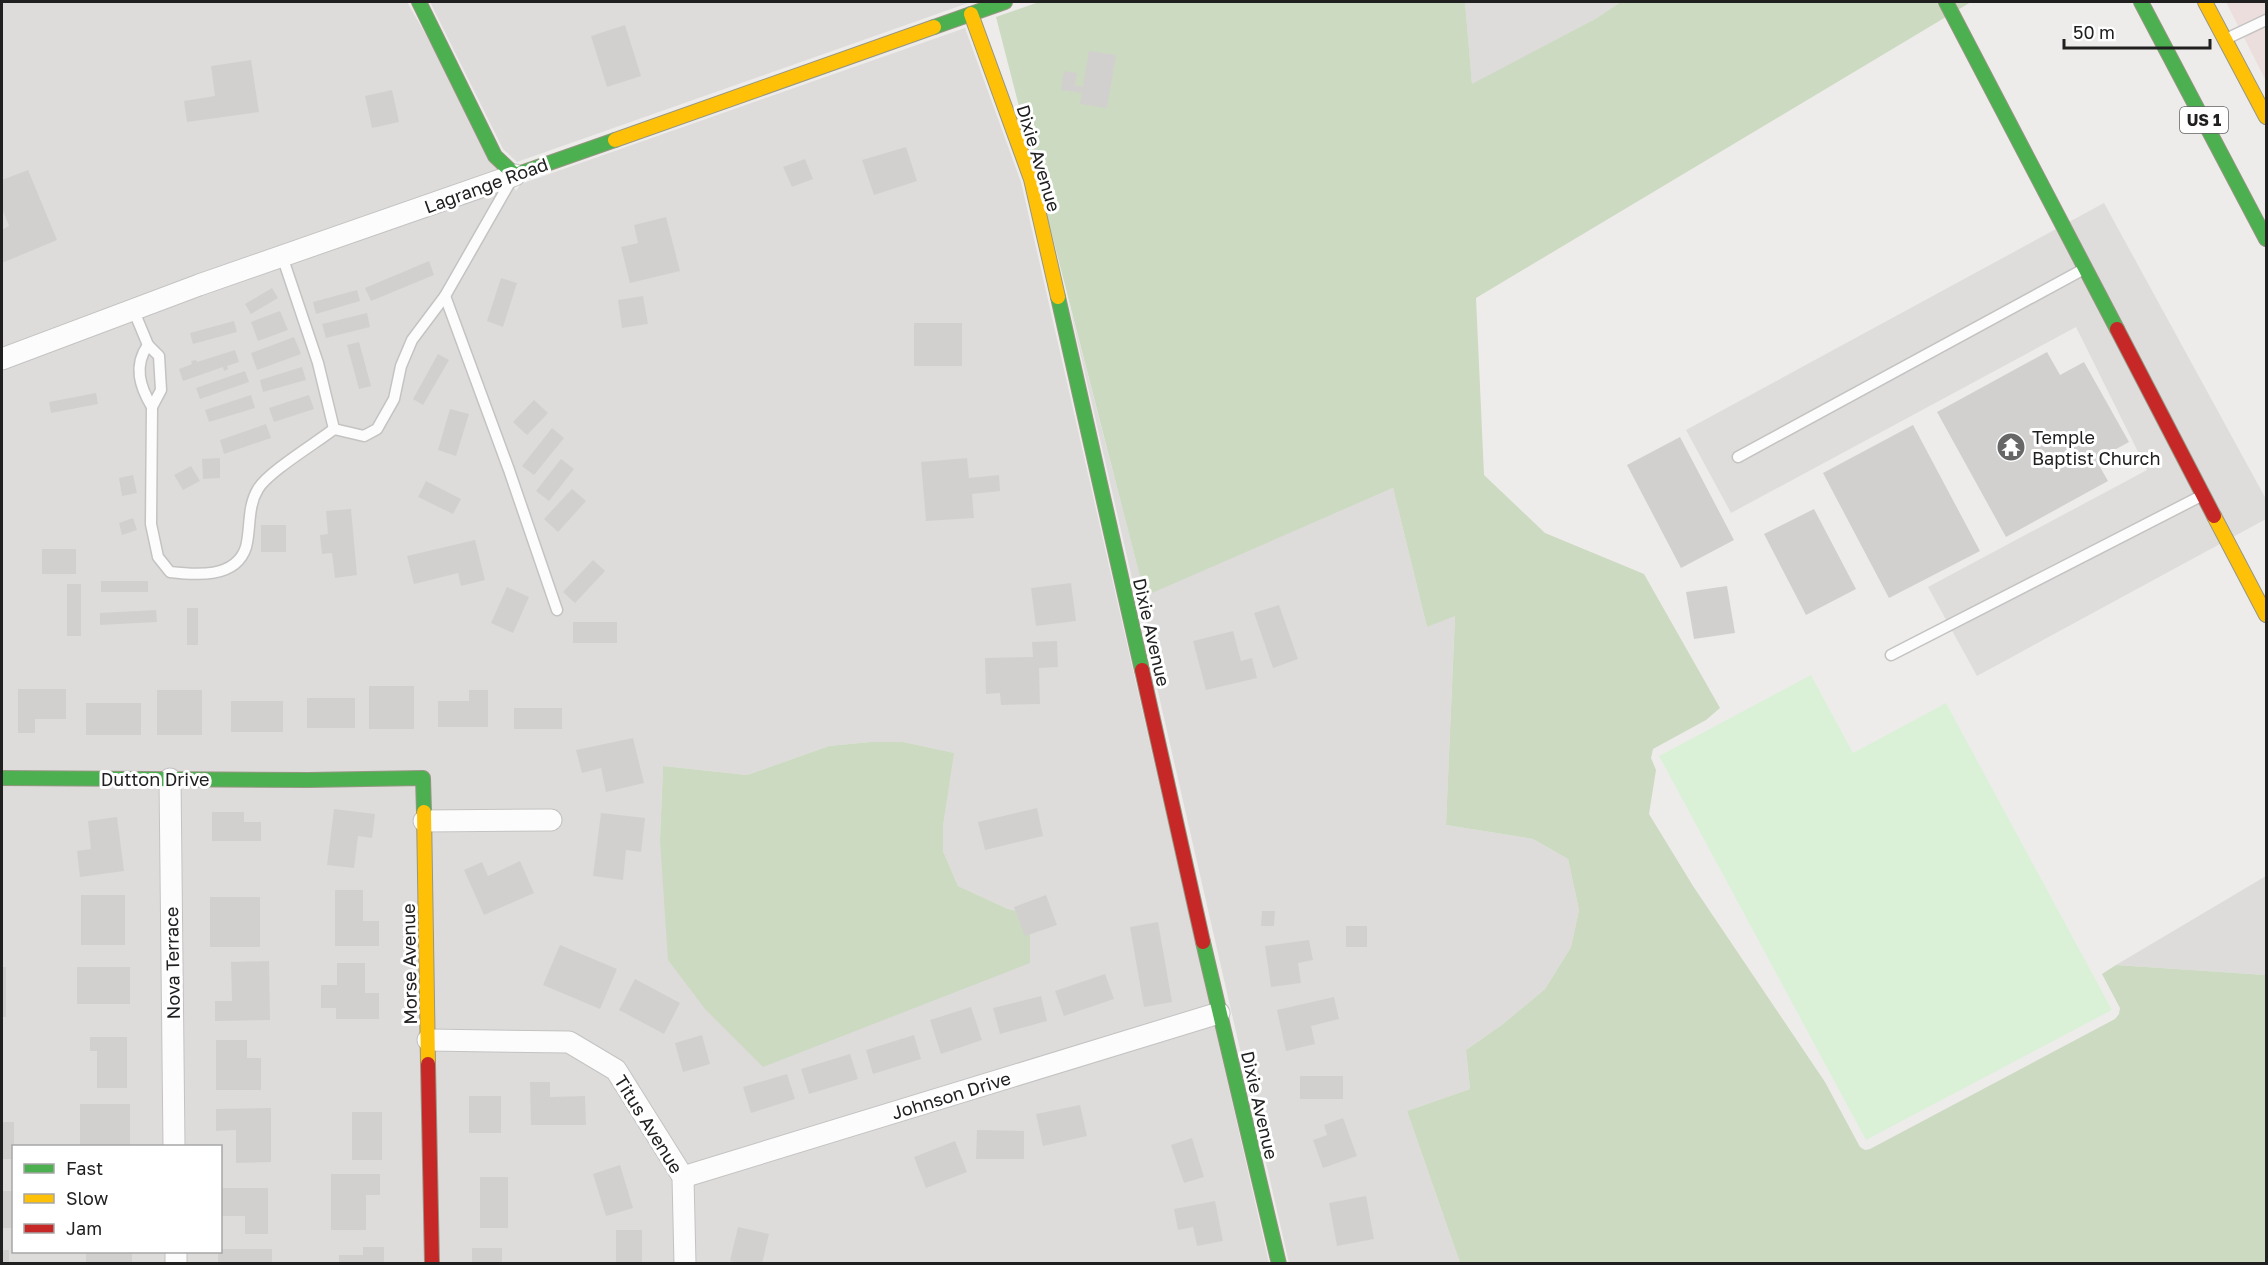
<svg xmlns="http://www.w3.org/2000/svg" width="2268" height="1265" font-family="'Golos Text',sans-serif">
<rect width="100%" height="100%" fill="#eeecea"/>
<!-- residential -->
<g fill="#dddcdb" fill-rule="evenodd">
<path d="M2,2H407L516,191L521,184L965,28L1021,182L1269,1263L2,1264ZM870,742H903L953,753L943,826V851L958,886L1008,909L1030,914L660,840L663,766L747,775L829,746ZM14,1146H220V1252H14Z"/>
<path d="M430,2H971L517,162L503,149Z"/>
<path d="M1465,2H1621L1595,19L1472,85Z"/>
<path d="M1067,295L1145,595L1393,488L1427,627L1455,615L1446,825L1533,839L1568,859L1579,910L1571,947L1545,989L1503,1024L1466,1050L1470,1089L1407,1111L1460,1263H1289Z"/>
<path d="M2266,876V975L2116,965Z"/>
</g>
<!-- commercial -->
<path fill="#ebdedd" d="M2226,2H2266V81Z"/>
<!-- forest -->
<g fill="#ccdac1">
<path d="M1039,2H1465L1472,84L1595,19L1621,2H1971L1476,298L1484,475L1545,533L1644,574L1720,708L1706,720L1653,749L1651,758L1656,770L1649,814L1693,886L1825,1082L1860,1147L1865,1150L1870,1149L2115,1019L2119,1014L2120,1008L2102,974L2116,965L2266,975V1263H1460L1407,1111L1470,1089L1466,1050L1503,1024L1545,989L1571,947L1579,910L1568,859L1533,839L1446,825L1455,616L1427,627L1393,488L1145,596L996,17Z"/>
<path d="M870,742H903L954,753L943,826V851L958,886L1008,909L1030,914V963L763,1067L705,1009L668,960L660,840L663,766L747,775L829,746Z"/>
</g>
<!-- park -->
<path fill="#daf1d8" d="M1811,675L1853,753L1946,703L2112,1010L1866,1140L1659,756Z"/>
<!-- parking -->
<path fill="#dedddc" d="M2104,203L2266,499V519L1977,676L1928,587L2147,470L2076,327L1731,513L1686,430Z"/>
<!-- building -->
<g fill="#d2d0cf">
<path d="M625,25L641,76L607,87L591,36Z"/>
<path d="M1089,51L1116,55L1107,108L1080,104L1082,93L1061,90L1064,71L1077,73L1075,85L1083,87Z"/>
<path d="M251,60L259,112L187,122L184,101L215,96L211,66Z"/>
<path d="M392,90L399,122L372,128L365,96Z"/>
<path d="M906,147L917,181L874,195L862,160Z"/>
<path d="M805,159L813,179L792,187L783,167Z"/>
<path d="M28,170L57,240L2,263V230L9,226L2,208V180Z"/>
<path d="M666,217L680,271L630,283L621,247L638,243L634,225Z"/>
<path d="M429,261L434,275L371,301L365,288Z"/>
<path d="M501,278L517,283L503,327L487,321Z"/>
<path d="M272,288L278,298L251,314L245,304Z"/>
<path d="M357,290L360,301L316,314L313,302Z"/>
<path d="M643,296L648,324L622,328L618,300Z"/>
<path d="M280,311L288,330L258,341L251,322Z"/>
<path d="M367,313L370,327L326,338L322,324Z"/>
<path d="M234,321L237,332L193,344L190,333Z"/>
<rect x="914" y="323" width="48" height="43"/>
<path d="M294,337L301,354L257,370L251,353Z"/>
<path d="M359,342L371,386L359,389L347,345Z"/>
<path d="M235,350L239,362L227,366L228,369L224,371L223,367L183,381L179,369L192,364L191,361L196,360L197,362Z"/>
<path d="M2047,352L2060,375L2084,362L2129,442L2096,460L2108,481L2006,537L1937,412Z"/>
<path d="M438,354L449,360L423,405L413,399Z"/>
<path d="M302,367L306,380L263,392L260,380Z"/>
<path d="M245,371L249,382L200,399L196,388Z"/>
<path d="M96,393L98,404L51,413L49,402Z"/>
<path d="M251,395L255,408L209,422L205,410Z"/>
<path d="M309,395L314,409L274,422L269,408Z"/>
<path d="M534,400L548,413L527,435L513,422Z"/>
<path d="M450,409L469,414L456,456L438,450Z"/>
<path d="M266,424L271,438L224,454L220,440Z"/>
<path d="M1913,425L1980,551L1889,598L1823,473Z"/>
<path d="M552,428L564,438L534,475L522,466Z"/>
<path d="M1680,437L1734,540L1681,568L1627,465Z"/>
<path d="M220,458V478L203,479L202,459Z"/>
<path d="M967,458L969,478L999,475L1000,491L972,494L974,518L926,521L921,462Z"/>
<path d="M561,459L574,469L549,501L536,491Z"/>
<path d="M191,466L200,481L183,490L174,475Z"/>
<path d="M133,475L137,493L122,496L119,478Z"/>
<path d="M426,481L461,499L453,514L418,497Z"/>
<path d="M572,489L586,501L558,532L544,519Z"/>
<path d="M351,509L357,575L335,578L332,553L322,554L320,535L328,534L326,511Z"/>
<path d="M1814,509L1856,589L1806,615L1764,534Z"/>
<path d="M133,518L137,530L122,535L119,523Z"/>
<rect x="261" y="525" width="25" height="27"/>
<path d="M475,540L485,580L461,586L458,573L414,584L407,556Z"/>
<rect x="42" y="549" width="34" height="25"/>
<path d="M593,560L605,571L575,603L563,592Z"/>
<rect x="101" y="581" width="47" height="11"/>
<path d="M1071,583L1076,621L1036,626L1031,588Z"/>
<rect x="67" y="584" width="14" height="52"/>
<path d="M1727,586L1735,633L1694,639L1686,592Z"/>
<path d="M507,587L529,597L513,633L491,623Z"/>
<path d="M1279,605L1298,659L1273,668L1254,613Z"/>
<rect x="187" y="608" width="11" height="37"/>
<path d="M156,610L157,622L100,625V613Z"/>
<rect x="573" y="622" width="44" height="21"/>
<path d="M1233,631L1241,661L1252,658L1257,678L1206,690L1193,641Z"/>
<path d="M1057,641L1058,667L1039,668L1040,704L1001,705L1000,693L986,694L985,658L1033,657L1032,642Z"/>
<rect x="369" y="686" width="45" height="43"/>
<path d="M18,689H66V719H35V733H18Z"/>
<rect x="157" y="690" width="45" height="45"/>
<path d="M469,690H488V727H438V701H469Z"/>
<rect x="307" y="698" width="48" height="30"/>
<rect x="231" y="701" width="52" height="31"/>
<rect x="86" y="703" width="55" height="32"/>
<rect x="514" y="708" width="48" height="21"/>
<path d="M633,738L644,783L606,792L601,768L582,773L576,750Z"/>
<path d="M1037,808L1043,836L985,850L978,822Z"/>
<path d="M334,809L375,814L372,838L358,836L354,868L327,865Z"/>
<path d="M212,812H244V822H261V841H212Z"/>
<path d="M601,813L645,818L641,852L626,850L623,880L593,876Z"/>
<path d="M117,817L124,871L80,877L77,851L91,849L88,821Z"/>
<path d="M520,861L534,893L484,915L464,870L482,862L488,876Z"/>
<path d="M335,890H363V921H379V946H335Z"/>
<rect x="81" y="895" width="44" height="50"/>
<path d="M1046,895L1057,925L1025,936L1014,907Z"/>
<rect x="210" y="897" width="50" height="50"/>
<path d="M1262,911H1275L1274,926H1261Z"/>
<path d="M1158,922L1172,1002L1144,1007L1130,927Z"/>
<rect x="1346" y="926" width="21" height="21"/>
<path d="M1309,940L1313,960L1298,963L1301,983L1271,987L1265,946Z"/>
<path d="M560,945L617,969L600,1009L543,985Z"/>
<path d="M269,961L270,1020L215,1021V1001H232L231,962Z"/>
<path d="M337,963H365V993H379V1019H336V1008H321V985H337Z"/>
<rect x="2" y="967" width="4" height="50"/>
<rect x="77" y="967" width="53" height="37"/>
<path d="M1105,974L1114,999L1064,1016L1055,991Z"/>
<path d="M635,979L680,1003L664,1034L619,1010Z"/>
<path d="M1041,996L1047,1021L1000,1034L993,1008Z"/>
<path d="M1334,997L1339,1019L1311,1026L1315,1044L1286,1051L1277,1010Z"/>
<path d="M971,1007L982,1040L941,1054L930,1020Z"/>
<path d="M702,1035L710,1064L683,1072L675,1043Z"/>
<path d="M914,1035L921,1059L873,1074L866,1050Z"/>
<path d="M90,1037H127V1088H97V1051H90Z"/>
<path d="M216,1040H247V1058H261V1090H216Z"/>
<path d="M850,1054L858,1079L809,1094L801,1069Z"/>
<path d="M787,1074L795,1099L751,1113L743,1087Z"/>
<rect x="1300" y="1076" width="43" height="23"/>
<path d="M530,1082H550V1097L585,1096L586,1125H531Z"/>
<rect x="469" y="1096" width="32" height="37"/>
<rect x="80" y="1104" width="50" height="42"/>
<path d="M1080,1105L1087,1136L1043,1146L1036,1114Z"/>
<path d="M271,1108V1162L236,1163V1130L216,1131V1109Z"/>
<rect x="352" y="1112" width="30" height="48"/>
<path d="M1343,1118L1357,1156L1323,1168L1313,1140L1327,1135L1324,1125Z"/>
<rect x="2" y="1122" width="12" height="37"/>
<path d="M977,1130L1024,1131V1159H976Z"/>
<path d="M1192,1138L1204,1177L1184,1183L1171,1145Z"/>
<path d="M955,1141L967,1172L926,1188L914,1157Z"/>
<path d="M620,1165L633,1208L606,1216L593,1174Z"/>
<path d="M331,1174H380V1195H366V1230H331Z"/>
<rect x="480" y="1177" width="28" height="51"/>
<path d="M220,1188H268V1234H245V1216H220Z"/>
<rect x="2" y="1191" width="12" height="37"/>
<path d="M1366,1196L1374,1239L1337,1246L1329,1203Z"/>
<path d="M1215,1201L1223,1241L1197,1246L1193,1227L1178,1230L1174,1209Z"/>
<path d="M738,1227L769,1234L762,1264H743L730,1261Z"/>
<rect x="616" y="1230" width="26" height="34"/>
<path d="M363,1247H384V1264H339V1255H363Z"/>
<rect x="472" y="1248" width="30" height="16"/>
<path d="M220,1249H272V1264H218V1252H220Z"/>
<rect x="2" y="1250" width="7" height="14"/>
<rect x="86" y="1252" width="46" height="12"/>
</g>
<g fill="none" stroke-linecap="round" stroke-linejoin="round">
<!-- lane casing -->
<g stroke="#c4c3c2" stroke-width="13">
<g id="lane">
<path d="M2228,38L2266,20"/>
<path d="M282,256L318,363L334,429"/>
<path d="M445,296L509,470L557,610"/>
<path d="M133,309L148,345"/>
<path d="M148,345L159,356L161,390L152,407C140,387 133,366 148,345Z"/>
<path d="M152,407L151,524L158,557L170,572C195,575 236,579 246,547C251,528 247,507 258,489C268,472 316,443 334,429L364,436L377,429L394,399L401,366L412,340L445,296L513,177"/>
<path d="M1738,457L2084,269"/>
<path d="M1891,655L2201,496"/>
</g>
</g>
<!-- street casing -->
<g stroke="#c4c3c2" stroke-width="23">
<g id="street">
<path d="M2,359L199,285L515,175"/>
<path d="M170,779L174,1146"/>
<path d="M424,821L551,820"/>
<path d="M428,1040L569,1042L616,1070L683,1177L685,1264"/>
<path d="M683,1177L1219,1013"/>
<path d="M176,1252V1264"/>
</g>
</g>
<!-- fast casing -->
<g stroke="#979683" stroke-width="16">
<g id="fast">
<path d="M419,2L495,156L515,175L615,140"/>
<path d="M1946,2L2117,329"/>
<path d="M2141,2L2266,239"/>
<path d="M934,27L1005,2"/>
<path d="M1058,297L1142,670"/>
<path d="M2,778L308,780L423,778L424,812"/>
<path d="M1203,942L1279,1264"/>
</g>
</g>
<!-- slow casing -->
<g stroke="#979683" stroke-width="16">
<g id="slow">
<path d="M2205,2L2266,117"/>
<path d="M971,14L1031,179L1058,297"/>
<path d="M615,140L934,27"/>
<path d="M2214,516L2266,615"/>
<path d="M424,812L428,1064"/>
</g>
</g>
<!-- jam casing -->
<g stroke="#979683" stroke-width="16">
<g id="jam">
<path d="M2117,329L2214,516"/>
<path d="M1142,670L1203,942"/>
<path d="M428,1064L432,1264"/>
</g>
</g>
<!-- lane -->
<use href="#lane" stroke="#fcfcfc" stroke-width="10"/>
<!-- street -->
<use href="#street" stroke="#fcfcfc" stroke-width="21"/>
<!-- fast -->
<use href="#fast" stroke="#4caf50" stroke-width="14"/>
<!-- slow -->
<use href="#slow" stroke="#ffc107" stroke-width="14"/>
<!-- jam -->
<use href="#jam" stroke="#c62828" stroke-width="14"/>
</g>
<!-- icons -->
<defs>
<g id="temple-disc" transform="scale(1.5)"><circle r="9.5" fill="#686767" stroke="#fff"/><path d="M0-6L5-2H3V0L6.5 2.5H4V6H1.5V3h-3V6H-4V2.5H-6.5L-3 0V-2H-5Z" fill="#fff"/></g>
</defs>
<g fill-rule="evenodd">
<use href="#temple-disc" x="2011" y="447"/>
</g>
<g text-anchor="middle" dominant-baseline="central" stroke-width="6" stroke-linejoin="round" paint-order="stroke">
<!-- shield labels -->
<rect fill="#fff" stroke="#636363" stroke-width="1.5" x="2180" y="107" width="48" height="26" rx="4.5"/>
<g font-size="16" font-weight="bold" fill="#202020">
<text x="2204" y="120">US 1</text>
</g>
<!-- street labels -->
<g font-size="18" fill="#202020" stroke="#fff">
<text transform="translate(1039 158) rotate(73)">Dixie Avenue</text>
<text transform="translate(486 185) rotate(-20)">Lagrange Road</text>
<text transform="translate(1152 632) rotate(77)">Dixie Avenue</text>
<text x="155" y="779">Dutton Drive</text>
<text transform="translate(172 963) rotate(-91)">Nova Terrace</text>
<text transform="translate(409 964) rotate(-91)">Morse Avenue</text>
<text transform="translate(951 1095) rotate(-17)">Johnson Drive</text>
<text transform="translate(1260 1105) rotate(77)">Dixie Avenue</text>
<text transform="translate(649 1124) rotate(58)">Titus Avenue</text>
</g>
<!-- poi labels -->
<g font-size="18" fill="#202020" stroke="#fff" text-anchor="start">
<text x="2032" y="437">Temple<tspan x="2032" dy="21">Baptist Church</tspan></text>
</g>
</g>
<!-- border -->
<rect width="2268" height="1265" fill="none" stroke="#202020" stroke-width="6"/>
<!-- legend -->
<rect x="12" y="1145" width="210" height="108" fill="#ffffff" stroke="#a6a6a6" stroke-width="1.5"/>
<rect x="24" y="1164" width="30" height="9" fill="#4caf50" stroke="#a6a6a6" stroke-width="1.5"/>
<text x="66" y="1175" font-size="18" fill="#202020">Fast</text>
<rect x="24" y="1194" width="30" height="9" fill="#ffc107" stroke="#a6a6a6" stroke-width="1.5"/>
<text x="66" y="1205" font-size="18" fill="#202020">Slow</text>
<rect x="24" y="1224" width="30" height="9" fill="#c62828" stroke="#a6a6a6" stroke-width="1.5"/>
<text x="66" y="1235" font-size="18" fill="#202020">Jam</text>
<!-- scale -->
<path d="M2064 39v9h146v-9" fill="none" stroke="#202020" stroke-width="3"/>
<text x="2073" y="39" font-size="18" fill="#202020" stroke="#ffffff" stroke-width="4.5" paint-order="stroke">50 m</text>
</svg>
